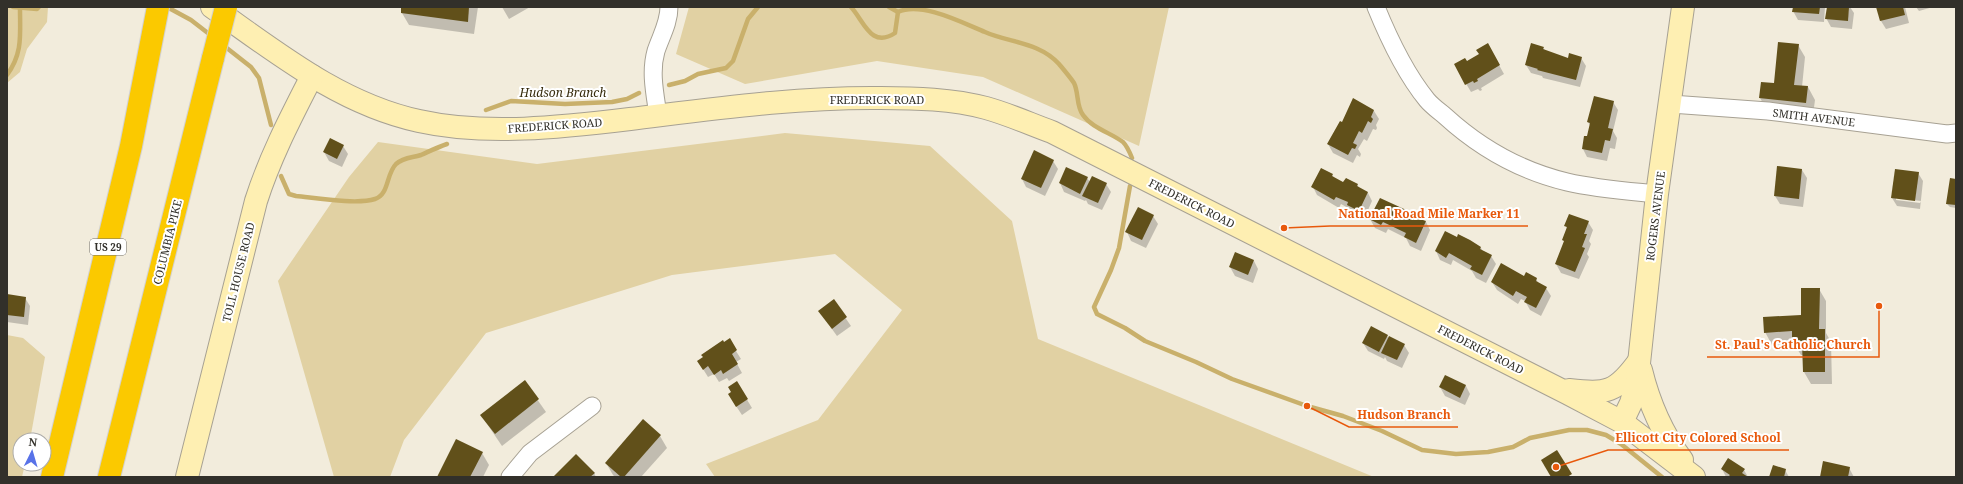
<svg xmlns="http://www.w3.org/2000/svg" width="1963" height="484" font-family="'Noto Serif',serif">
<rect width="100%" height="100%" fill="#f2ecdc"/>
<!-- green -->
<g fill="#e1d1a3">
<path d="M7,7H48L47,22L27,49L20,72L7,83Z"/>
<path d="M689,7H1169L1139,146L983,77L877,61L745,84L676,54Z"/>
<path d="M785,133L930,146L1012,221L1038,339L1374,477H715L706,464L818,420L902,310L835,254L672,275L486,333L404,440L390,477H334L278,281L349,177L378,142L537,164Z"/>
<path d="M7,335L23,338L45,357L30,440H20V464H25L22,477H7Z"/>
</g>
<!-- shadow -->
<g fill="#0003" fill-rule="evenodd">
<path d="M402,7H478L474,34L409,25L402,13Z"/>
<path d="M502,7H530L509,19Z"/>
<path d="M1794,7H1825L1824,22L1798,20L1793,11Z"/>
<path d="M1828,7H1850L1854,13L1852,29L1831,27L1826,18Z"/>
<path d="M1877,7H1905L1909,23L1886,29L1881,21Z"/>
<path d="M1916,7H1933L1919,11Z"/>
<path d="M1488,45L1504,74L1481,88L1482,90L1480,91L1478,89L1471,92L1455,65L1467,62L1480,55Z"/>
<path d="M1798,45L1805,57L1802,87H1808L1815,100L1813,115L1767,110L1760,98L1774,84Z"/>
<path d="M1543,47L1545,51L1569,59L1581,58L1586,66L1580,87L1543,78L1542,76L1531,73L1526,65Z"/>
<path d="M1595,97L1613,102L1618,110L1613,131L1617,138L1615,149L1610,148L1607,161L1587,157L1583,149L1591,127L1588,122Z"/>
<path d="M1354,100L1374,111L1379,119L1376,125L1377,128L1376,130L1373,129L1367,141L1364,139L1358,149L1361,154L1360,157L1357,155L1353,163L1333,153L1328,144L1342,124Z"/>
<path d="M343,146L348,154L342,167L329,161L324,152Z"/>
<path d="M1053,161L1058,169L1045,196L1026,187L1022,179Z"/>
<path d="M1778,167L1802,170L1807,178L1803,207L1780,204L1775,196Z"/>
<path d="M1918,173L1923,181L1920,209L1897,206L1892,198ZM1896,198L1921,201L1920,203L1896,200Z"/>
<path d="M1332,175L1335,179L1344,184H1357L1359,188L1368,193L1372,201L1364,219L1353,213L1350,209L1341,204L1339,208L1317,195L1313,187Z"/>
<path d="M1087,178L1090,182L1106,184L1111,192L1102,210L1088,204L1086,200L1085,201L1064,192L1060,183Z"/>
<path d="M1956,180V208L1950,207L1947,204Z"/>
<path d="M1415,215L1417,219L1426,222L1430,230L1421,251L1410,246L1406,238L1388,229L1386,233L1375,228L1370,219Z"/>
<path d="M1153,216L1158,224L1146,248L1131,241L1127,232Z"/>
<path d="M1588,222L1593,230L1589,241L1591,244L1587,254L1589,257L1579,279L1561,273L1556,264L1565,243L1567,229L1566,226Z"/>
<path d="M1481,248L1483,252L1491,256L1496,264L1486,283L1476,278L1472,271L1453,260L1451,265L1440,260L1436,251Z"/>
<path d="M1254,261L1258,269L1253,283L1235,276L1230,267Z"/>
<path d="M1524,278L1536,279L1539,284L1546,288L1551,296L1541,316L1530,310L1525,301L1521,299L1518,304L1497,290L1492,282Z"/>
<path d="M1819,289L1826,301V333L1831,342L1832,384H1811L1804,372L1803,355H1801L1794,344L1772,345L1765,332L1802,316Z"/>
<path d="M7,295L25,298L30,306L28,325L7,322Z"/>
<path d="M833,300L851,326L837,336L819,311Z"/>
<path d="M1387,336L1389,339L1404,345L1409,353L1402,368L1387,361L1385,357L1384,359L1368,351L1363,343Z"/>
<path d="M729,340L741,359L736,362L742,373L729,381L727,378L719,382L714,374L708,377L698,361Z"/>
<path d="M525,382L546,412L502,446L481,415Z"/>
<path d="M737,383L752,408L742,415L734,403L732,393Z"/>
<path d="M1466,386L1470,394L1465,405L1445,396L1440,387Z"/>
<path d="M660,436L667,448L641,477H615L613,475L606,463Z"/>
<path d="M482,453L489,465L483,477H438Z"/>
<path d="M1849,468L1854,477H1821Z"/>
<path d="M1722,469L1744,470L1748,477H1726Z"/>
<path d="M1785,470L1789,477H1770Z"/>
<path d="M594,473L596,477H554Z"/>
</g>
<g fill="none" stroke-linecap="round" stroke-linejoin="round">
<!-- stream -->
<g stroke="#c9b06b" stroke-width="4.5">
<path d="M13,7L37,9L39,7"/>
<path d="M167,7L191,20L213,37"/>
<path d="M851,7C864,21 871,49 895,33L898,12C921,1 963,23 985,32C1010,43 1039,42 1059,64C1064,70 1070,77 1074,83C1079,93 1076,106 1083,115C1092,128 1111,133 1123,142C1127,146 1130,153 1132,158"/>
<path d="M889,7L898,12"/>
<path d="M223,45L251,67L259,78L271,125"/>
<path d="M7,75C23,53 20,35 20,9"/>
<path d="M669,85L685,81L698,74L726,68L733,61L748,19L758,7"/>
<path d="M486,110L511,101L565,104L612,102L627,99L639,93"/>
<path d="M281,176L289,194L296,196C316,198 357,205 375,199C389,195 386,174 396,164C404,157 412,158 421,155C430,151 438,147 447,144"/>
<path d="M1130,186L1119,248L1111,270L1094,307L1097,314L1125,328L1145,341L1196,362L1232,379L1307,406L1343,416L1382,431L1422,450L1456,454L1488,452L1513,447L1530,438L1569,430H1587L1606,435L1621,444L1662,477"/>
</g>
</g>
<!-- building -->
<g fill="#61501a">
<path d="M401,7H469L468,22L401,13Z"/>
<path d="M1793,7H1820L1819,14L1792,12Z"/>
<path d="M1827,7H1849L1848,21L1825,19Z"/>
<path d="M1876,7H1903L1905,15L1880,21Z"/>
<path d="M1778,42L1799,44L1794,85L1808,86L1806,103L1759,98L1761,82L1774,83Z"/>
<path d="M1488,43L1500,65L1477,79L1478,81L1474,83L1473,81L1465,85L1454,64L1465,58L1467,61L1479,54L1476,50Z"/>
<path d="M1531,43L1544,47L1543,49L1568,58L1569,53L1582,57L1576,80L1537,70L1538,69L1525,65Z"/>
<path d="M1594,96L1614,101L1608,128L1613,129L1610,141L1605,140L1602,153L1582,149L1584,136H1587L1590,123L1587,122Z"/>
<path d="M1353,98L1374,110L1371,117L1373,119L1371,123L1368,121L1362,133L1359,131L1353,143L1357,145L1355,149L1352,148L1348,155L1327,144L1340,121L1342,122Z"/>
<path d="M330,138L344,145L337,159L323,152Z"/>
<path d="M1034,150L1054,160L1041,188L1021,179Z"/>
<path d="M1777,166L1802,169L1799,199L1774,196Z"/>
<path d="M1066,167L1088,177L1080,194L1059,183Z"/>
<path d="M1321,168L1333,174L1332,176L1343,182L1346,178L1358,184L1357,186L1368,192L1359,211L1347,205L1348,202L1336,197L1334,200L1311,187Z"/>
<path d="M1895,169L1919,172L1915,201L1891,198Z"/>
<path d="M1092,176L1107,183L1098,203L1082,196Z"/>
<path d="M1950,178L1956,179V205L1946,204Z"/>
<path d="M1380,198L1415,214L1414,217L1426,221L1416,243L1404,237L1406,233L1383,222L1381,225L1369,219Z"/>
<path d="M1138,207L1154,215L1142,240L1125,232Z"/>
<path d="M1569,214L1589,221L1584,234H1587L1582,247L1585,248L1575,272L1555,264L1564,241L1562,240L1567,227L1564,226Z"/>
<path d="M1445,231L1457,237L1458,234L1470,240L1481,247L1480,249L1492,255L1482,275L1470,269L1472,266L1449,253L1446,258L1435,251Z"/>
<path d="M1235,252L1254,260L1248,275L1229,267Z"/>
<path d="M1501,263L1524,276L1526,272L1537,278L1536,281L1547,287L1536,308L1524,302L1527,297L1516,291L1513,296L1491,282Z"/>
<path d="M1801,288H1820L1819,329H1825V372H1803L1802,343H1792V331L1764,333L1763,317L1801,315Z"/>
<path d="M7,294L26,297L24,317L7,315Z"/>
<path d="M834,299L847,317L832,329L818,311Z"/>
<path d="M1371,326L1388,335L1379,352L1362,343Z"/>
<path d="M1389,336L1405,344L1397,360L1381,353Z"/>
<path d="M730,338L737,350L732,354L738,364L723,374L721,370L714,375L708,366L703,370L697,361L703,357L701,355L723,340L724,342Z"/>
<path d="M1445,375L1466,385L1460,398L1439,387Z"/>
<path d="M525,380L539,399L495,434L480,415Z"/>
<path d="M737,381L748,399L736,407L728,394L731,392L728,387Z"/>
<path d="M643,419L661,435L624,477H621L605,463Z"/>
<path d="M456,439L483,452L470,477H437Z"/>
<path d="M1557,450L1572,474L1567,477H1551L1541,460Z"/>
<path d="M576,454L595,473L590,477H553Z"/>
<path d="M1728,458L1745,469L1742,473L1748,477H1728L1730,475L1721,469Z"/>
<path d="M1823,461L1850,467L1848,477H1820Z"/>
<path d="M1773,465L1786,469L1784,477H1769Z"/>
</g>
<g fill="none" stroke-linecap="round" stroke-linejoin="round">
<!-- street casing -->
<g stroke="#a7a193" stroke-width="19">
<g id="street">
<path d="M1376,7C1389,39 1405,73 1427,100C1432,106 1439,111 1445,116C1480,148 1521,171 1567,182C1597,189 1627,191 1657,194"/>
<path d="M1671,104L1768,111L1947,134L1956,133"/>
<path d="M658,115C655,94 650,72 656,51C661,36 669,23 669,7"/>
<path d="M510,477L530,453L592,406"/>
</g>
</g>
<!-- secondary casing -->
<g stroke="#a7a193" stroke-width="24">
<g id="secondary">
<path d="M212,7C276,52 340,104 419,121C486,136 563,127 630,119C713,109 797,97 881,98C915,98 952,99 986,108C1008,114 1030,124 1052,132L1567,393L1622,422L1694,477"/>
<path d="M1641,370C1649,403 1662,433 1682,460"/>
<path d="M1569,390C1607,394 1616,393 1639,361"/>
<path d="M1622,422L1631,403L1637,382L1657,194L1683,7"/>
<path d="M187,477L256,201C270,157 291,117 312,76"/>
</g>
</g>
<!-- highway casing -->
<g stroke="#d2d1d0" stroke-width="24">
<g id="highway">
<path d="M52,477L131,146L158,7"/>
<path d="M109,477L213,58"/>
</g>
</g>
<!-- street -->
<use href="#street" stroke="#fff" stroke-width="17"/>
<!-- secondary -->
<use href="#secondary" stroke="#feefb2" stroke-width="22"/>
<!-- highway -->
<use href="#highway" stroke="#fbc900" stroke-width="22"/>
<!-- highway-bridge casing -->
<g stroke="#d2d1d0" stroke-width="24" stroke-linecap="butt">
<path id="highway-bridge" d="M213,58L226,7"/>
</g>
<!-- highway-bridge -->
<use href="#highway-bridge" stroke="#fbc900" stroke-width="22"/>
</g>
<g text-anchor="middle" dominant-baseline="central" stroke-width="4" stroke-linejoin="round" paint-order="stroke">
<!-- shield labels -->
<rect fill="#fff" stroke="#706e6a" stroke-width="1" x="90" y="239" width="36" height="16" rx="3"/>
<g font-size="10" font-weight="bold" fill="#32302a">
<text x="108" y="247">US 29</text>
</g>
<!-- street labels -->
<g font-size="11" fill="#32302a" stroke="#fff">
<text x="877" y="99">FREDERICK ROAD</text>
<text transform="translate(1814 117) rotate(7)">SMITH AVENUE</text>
<text transform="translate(555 125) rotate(-4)">FREDERICK ROAD</text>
<text transform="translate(1192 203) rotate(27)">FREDERICK ROAD</text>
<text transform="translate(1655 216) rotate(-83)">ROGERS AVENUE</text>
<text transform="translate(167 242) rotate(-76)">COLUMBIA PIKE</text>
<text transform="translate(238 272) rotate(-76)">TOLL HOUSE ROAD</text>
<text transform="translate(1481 349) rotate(27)">FREDERICK ROAD</text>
</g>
<!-- water labels -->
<g font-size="12" font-style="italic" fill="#372c0d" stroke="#fff">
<text x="563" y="92">Hudson Branch</text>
</g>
</g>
<!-- callouts -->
<path fill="none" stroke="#e8590c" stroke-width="1.5" d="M1284 228L1330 226H1528M1879 306L1879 357H1707M1307 406L1349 427H1458M1556 467L1608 450H1789"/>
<g fill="#e8590c" stroke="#fff" stroke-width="1.5">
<circle cx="1284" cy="228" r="4"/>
<circle cx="1879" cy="306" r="4"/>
<circle cx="1307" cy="406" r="4"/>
<circle cx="1556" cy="467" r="4"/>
</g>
<g font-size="12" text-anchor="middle" font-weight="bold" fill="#e8590c" stroke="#fff" stroke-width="4" stroke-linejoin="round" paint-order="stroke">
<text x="1429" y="218">National Road Mile Marker 11</text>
<text x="1793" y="349">St. Paul's Catholic Church</text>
<text x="1404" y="419">Hudson Branch</text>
<text x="1698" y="442">Ellicott City Colored School</text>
</g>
<!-- border -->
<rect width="1963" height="484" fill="none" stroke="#32302a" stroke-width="16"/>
<!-- north arrow -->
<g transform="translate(32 452) rotate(5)"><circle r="19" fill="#ffffff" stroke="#adacaa"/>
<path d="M0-3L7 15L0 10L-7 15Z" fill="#5872e8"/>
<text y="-6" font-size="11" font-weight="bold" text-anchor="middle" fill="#32302a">N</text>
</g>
</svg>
